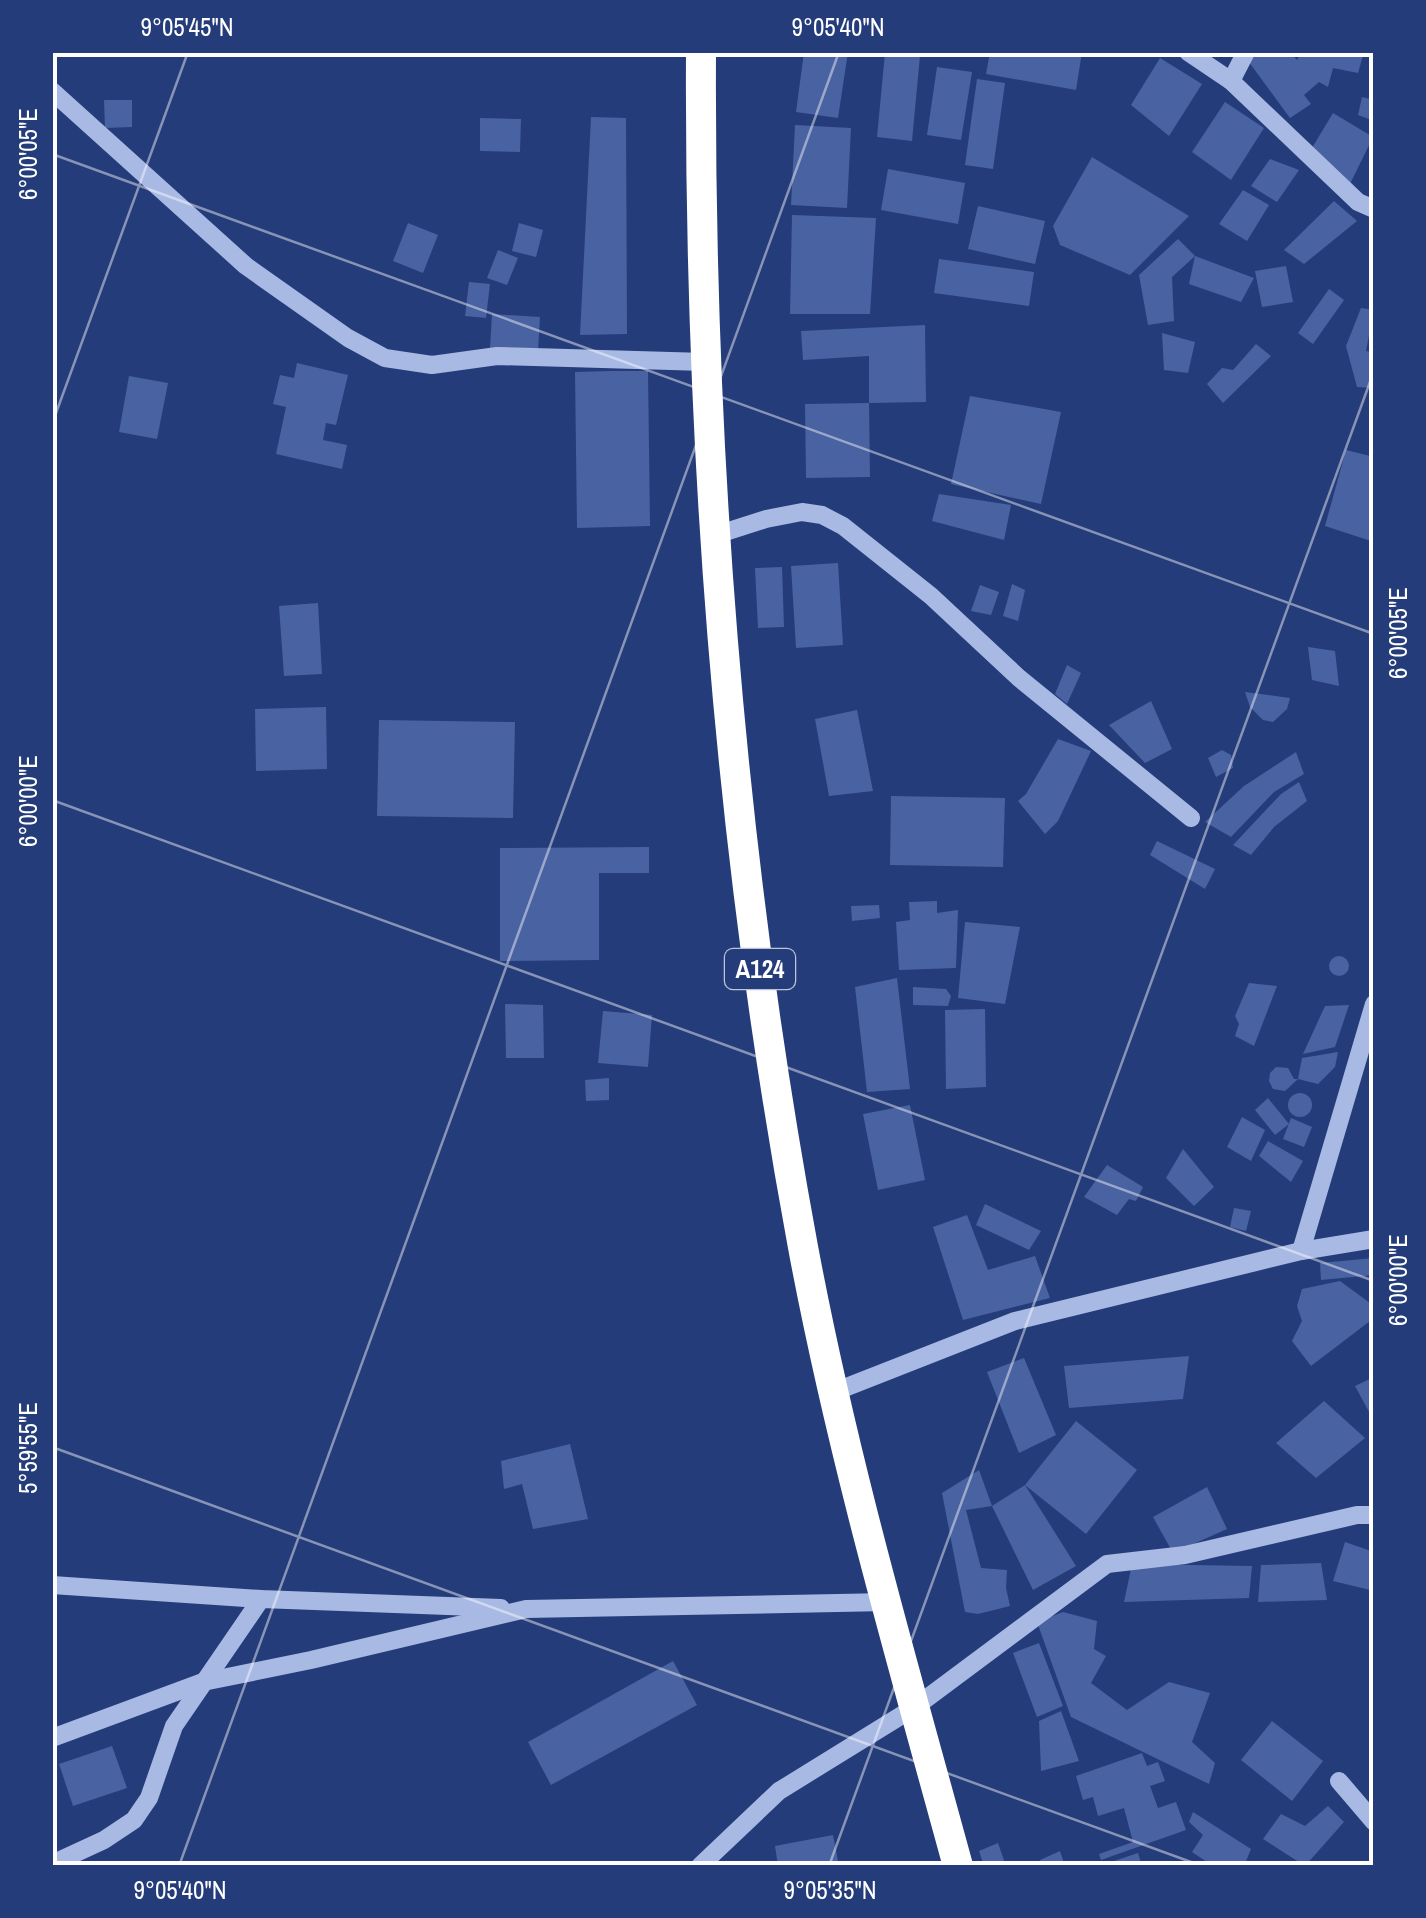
<svg xmlns="http://www.w3.org/2000/svg" width="1426" height="1918" font-family="'Archivo Narrow',sans-serif">
<rect width="100%" height="100%" fill="#253c7a"/>
<!-- building -->
<g fill="#4962a1">
<path d="M804,52H848L838,118L796,112Z"/>
<path d="M990,52H1082L1076,90L986,74Z"/>
<path d="M1252,52H1290L1297,60L1302,52H1364L1358,73L1333,68L1328,87L1319,82L1304,95L1311,104L1290,118L1246,58Z"/>
<path d="M885,53L920,56L912,141L877,137Z"/>
<path d="M1160,58L1202,84L1169,136L1131,105Z"/>
<path d="M937,67L972,72L961,140L927,135Z"/>
<path d="M977,79L1005,83L993,169L965,165Z"/>
<path d="M1362,97L1374,100V121L1358,115Z"/>
<path d="M104,100H132V127L105,128Z"/>
<path d="M1225,102L1264,128L1231,180L1192,152Z"/>
<path d="M1333,113L1373,137L1350,184L1309,153Z"/>
<path d="M591,117L626,118L627,334L580,335Z"/>
<path d="M480,118L521,119L520,152L480,151Z"/>
<path d="M795,125L851,128L847,208L791,205Z"/>
<path d="M1092,157L1189,216L1130,275L1060,245L1053,226Z"/>
<path d="M1270,159L1299,170L1277,202L1251,186Z"/>
<path d="M888,169L965,183L958,224L881,210Z"/>
<path d="M1243,190L1269,205L1247,241L1219,224Z"/>
<path d="M1334,201L1357,221L1304,264L1284,250Z"/>
<path d="M978,206L1045,221L1035,264L968,249Z"/>
<path d="M792,215L876,218L870,314H790Z"/>
<path d="M408,223L438,235L423,273L393,261Z"/>
<path d="M519,223L543,230L536,257L512,251Z"/>
<path d="M1178,239L1195,256L1172,277L1174,321L1148,325L1139,275Z"/>
<path d="M498,250L518,258L507,285L487,278Z"/>
<path d="M1195,256L1254,278L1241,302L1189,284Z"/>
<path d="M939,259L1034,272L1029,306L934,293Z"/>
<path d="M1286,266L1293,302L1262,307L1255,271Z"/>
<path d="M469,282L490,284L486,318L465,316Z"/>
<path d="M1329,289L1344,300L1313,344L1298,333Z"/>
<path d="M1361,308L1374,310L1366,351L1371,352L1374,388L1357,387L1346,346Z"/>
<path d="M492,314L540,317L538,351L490,348Z"/>
<path d="M925,325L926,402L869,403L870,477L806,478L805,404L869,403V356L803,360L801,331Z"/>
<path d="M1162,333L1195,342L1188,373L1164,370Z"/>
<path d="M1256,344L1271,356L1223,403L1207,384L1222,368L1233,370Z"/>
<path d="M297,363L348,375L336,425L326,423L323,440L347,445L342,469L276,454L286,407L273,404L280,375L294,378Z"/>
<path d="M610,371H648L650,526L577,528L575,372Z"/>
<path d="M129,376L168,383L157,439L119,432Z"/>
<path d="M970,396L1061,412L1041,504L951,484Z"/>
<path d="M1346,450L1374,457V542L1325,526Z"/>
<path d="M939,494L1011,505L1004,540L932,521Z"/>
<path d="M838,563L843,645L796,648L791,566Z"/>
<path d="M782,567L784,627L758,628L755,568Z"/>
<path d="M1012,584L1025,590L1018,621L1003,616Z"/>
<path d="M980,585L999,592L991,615L971,611Z"/>
<path d="M318,603L322,674L284,676L279,606Z"/>
<path d="M1308,647L1335,651L1339,686L1312,680Z"/>
<path d="M1067,665L1081,673L1067,704L1055,694Z"/>
<path d="M1245,692L1290,698L1287,709L1273,722L1263,720L1250,707Z"/>
<path d="M1151,701L1172,749L1145,763L1109,725Z"/>
<path d="M326,707L327,769L256,771L255,709Z"/>
<path d="M857,710L873,791L829,796L815,719Z"/>
<path d="M379,720L515,722L513,818L377,816Z"/>
<path d="M1058,739L1091,751L1058,821L1045,834L1018,801L1026,794Z"/>
<path d="M1222,750L1231,755L1233,768L1216,777L1208,758Z"/>
<path d="M1296,752L1304,774L1274,792L1231,837L1205,822L1244,786Z"/>
<path d="M1299,782L1307,801L1274,827L1251,855L1233,845L1281,794Z"/>
<path d="M891,796L1005,798L1003,867L890,865Z"/>
<path d="M1157,841L1215,869L1205,889L1150,855Z"/>
<path d="M649,847V873H599V960L500,961V848Z"/>
<path d="M937,901V913L958,910L956,968L899,970L896,922L910,920L909,902Z"/>
<path d="M879,905L880,918L852,921L851,906Z"/>
<path d="M965,922L1020,927L1005,1004L958,998Z"/>
<circle cx="1339" cy="966" r="10"/>
<path d="M897,978L910,1089L867,1092L855,987Z"/>
<path d="M1249,983L1277,986L1254,1046L1235,1036L1239,1024L1235,1016Z"/>
<path d="M913,987L946,989L951,996L948,1006L913,1005Z"/>
<path d="M505,1004L543,1005L544,1058H506Z"/>
<path d="M1349,1005L1335,1047L1303,1054L1325,1006Z"/>
<path d="M985,1009L986,1087L946,1089L945,1010Z"/>
<path d="M603,1011L652,1015L648,1067L598,1063Z"/>
<path d="M1338,1052L1335,1067L1318,1084L1298,1079L1302,1058Z"/>
<path d="M1276,1067L1288,1068L1294,1079H1298L1285,1091L1273,1089L1269,1081L1270,1073Z"/>
<path d="M609,1078V1100L586,1101L585,1080Z"/>
<circle cx="1300" cy="1105" r="12"/>
<path d="M1268,1098L1289,1124L1275,1135L1255,1110Z"/>
<path d="M910,1105L925,1180L878,1190L863,1114Z"/>
<path d="M1242,1117L1265,1130L1251,1161L1227,1147Z"/>
<path d="M1291,1118L1312,1127L1304,1147L1283,1139Z"/>
<path d="M1268,1141L1303,1161L1291,1182L1259,1156Z"/>
<path d="M1183,1149L1214,1187L1194,1206L1166,1178Z"/>
<path d="M1107,1165L1143,1187L1136,1201L1129,1199L1117,1215L1084,1197Z"/>
<path d="M985,1204L1041,1231L1029,1250L976,1225Z"/>
<path d="M1234,1208L1251,1211L1246,1231L1230,1227Z"/>
<path d="M967,1215L988,1270L1035,1256L1050,1298L963,1320L933,1227Z"/>
<path d="M1374,1258V1275L1321,1280L1320,1263Z"/>
<path d="M1340,1281L1374,1306V1318L1311,1366L1292,1341L1302,1321L1297,1306L1302,1289Z"/>
<path d="M1189,1356L1183,1399L1069,1408L1064,1366Z"/>
<path d="M1024,1358L1056,1435L1019,1453L987,1372Z"/>
<path d="M1374,1377V1421L1355,1386Z"/>
<path d="M1324,1401L1365,1438L1316,1478L1276,1443Z"/>
<path d="M1076,1421L1137,1470L1086,1534L1025,1485Z"/>
<path d="M570,1444L588,1519L533,1529L522,1484L504,1489L501,1461Z"/>
<path d="M979,1470L992,1506L966,1510L981,1568L1007,1570L1006,1588L1010,1606L978,1614L965,1612L942,1493Z"/>
<path d="M1025,1485L1076,1566L1033,1590L992,1506Z"/>
<path d="M1207,1487L1227,1529L1173,1553L1153,1517Z"/>
<path d="M1345,1542L1374,1552V1591L1333,1581Z"/>
<path d="M1321,1563L1327,1600L1258,1602L1261,1565Z"/>
<path d="M1132,1564L1252,1566L1249,1598L1124,1602Z"/>
<path d="M1063,1612L1097,1621L1094,1649L1106,1656L1091,1683L1127,1710L1169,1682L1210,1693L1192,1742L1215,1763L1209,1784L1071,1717L1037,1622Z"/>
<path d="M1039,1643L1063,1706L1037,1717L1013,1653Z"/>
<path d="M673,1661L697,1705L551,1785L528,1742Z"/>
<path d="M1061,1711L1079,1761L1041,1771L1039,1721Z"/>
<path d="M1272,1721L1323,1761L1292,1801L1241,1760Z"/>
<path d="M112,1746L127,1788L73,1806L59,1764Z"/>
<path d="M1142,1753L1147,1766L1158,1762L1165,1781L1150,1786L1158,1808L1176,1802L1186,1830L1101,1860L1099,1854L1133,1842L1124,1808L1098,1816L1093,1797L1083,1800L1076,1776Z"/>
<path d="M1328,1806L1344,1822L1305,1866L1263,1839L1281,1814L1305,1826Z"/>
<path d="M1193,1812L1251,1849L1244,1866H1213L1192,1852L1203,1835L1189,1822Z"/>
<path d="M833,1835L839,1866H778L775,1846Z"/>
<path d="M998,1843L1006,1866H984L979,1851Z"/>
<path d="M1060,1851L1065,1866H1041L1040,1860Z"/>
<path d="M1138,1853L1142,1866H1102V1865Z"/>
</g>
<g fill="none" stroke-linecap="round" stroke-linejoin="round">
<!-- minor -->
<g stroke="#a8b9e4" stroke-width="18">
<path d="M1188,52L1231,81L1358,202L1374,209"/>
<path d="M1231,81L1246,52"/>
<path d="M52,91L246,266L348,338L385,358L432,365L497,356L705,362"/>
<path d="M716,535L766,519L802,512L822,515L843,526L931,596L1019,678L1191,818"/>
<path d="M1301,1251L1374,1004"/>
<path d="M834,1392L1015,1321L1301,1251L1374,1239"/>
<path d="M52,1585L261,1599L501,1608"/>
<path d="M52,1738L203,1682L311,1660L526,1609L888,1602"/>
<path d="M1339,1781L1374,1822"/>
<path d="M52,1864L104,1840L134,1820L149,1798L174,1726L261,1599"/>
<path d="M700,1866L779,1791L915,1707L1107,1564L1185,1555L1357,1515H1374"/>
</g>
<!-- highway -->
<path stroke="#fff" stroke-width="30" d="M701,52C699,452 730,854 803,1247C842,1456 902,1661 958,1866"/>
</g>
<!-- ticks -->
<path fill="none" stroke="#fff" stroke-width="2.5" stroke-opacity="0.45" d="M52,154L1374,634M52,424L188,52M52,800L1374,1281M52,1447L1202,1866M179,1866L839,52M829,1866L1374,371"/>
<g text-anchor="middle" dominant-baseline="central" stroke-width="8" stroke-linejoin="round" paint-order="stroke">
<!-- shield labels -->
<rect fill="#253c7a" stroke="#bec4d7" stroke-width="2.5" x="725" y="949" width="70" height="40" rx="8"/>
<g font-size="25" font-weight="bold" fill="#fff">
<text x="760" y="969">A124</text>
</g>
</g>
<!-- border -->
<rect width="1426" height="1918" fill="none" stroke="#253c7a" stroke-width="110"/>
<rect x="55" y="55" width="1316" height="1808" fill="none" stroke="#fff" stroke-width="4"/>
<g font-size="25" text-anchor="middle" fill="#fff">
<text x="187" y="36">9°05'45"N</text>
<text x="838" y="36">9°05'40"N</text>
<text transform="translate(28 154) rotate(-90)" y="9">6°00'05"E</text>
<text transform="translate(1398 633) rotate(-90)" y="9">6°00'05"E</text>
<text transform="translate(28 801) rotate(-90)" y="9">6°00'00"E</text>
<text transform="translate(1398 1280) rotate(-90)" y="9">6°00'00"E</text>
<text transform="translate(28 1448) rotate(-90)" y="9">5°59'55"E</text>
<text x="180" y="1899">9°05'40"N</text>
<text x="830" y="1899">9°05'35"N</text>
</g>
</svg>
